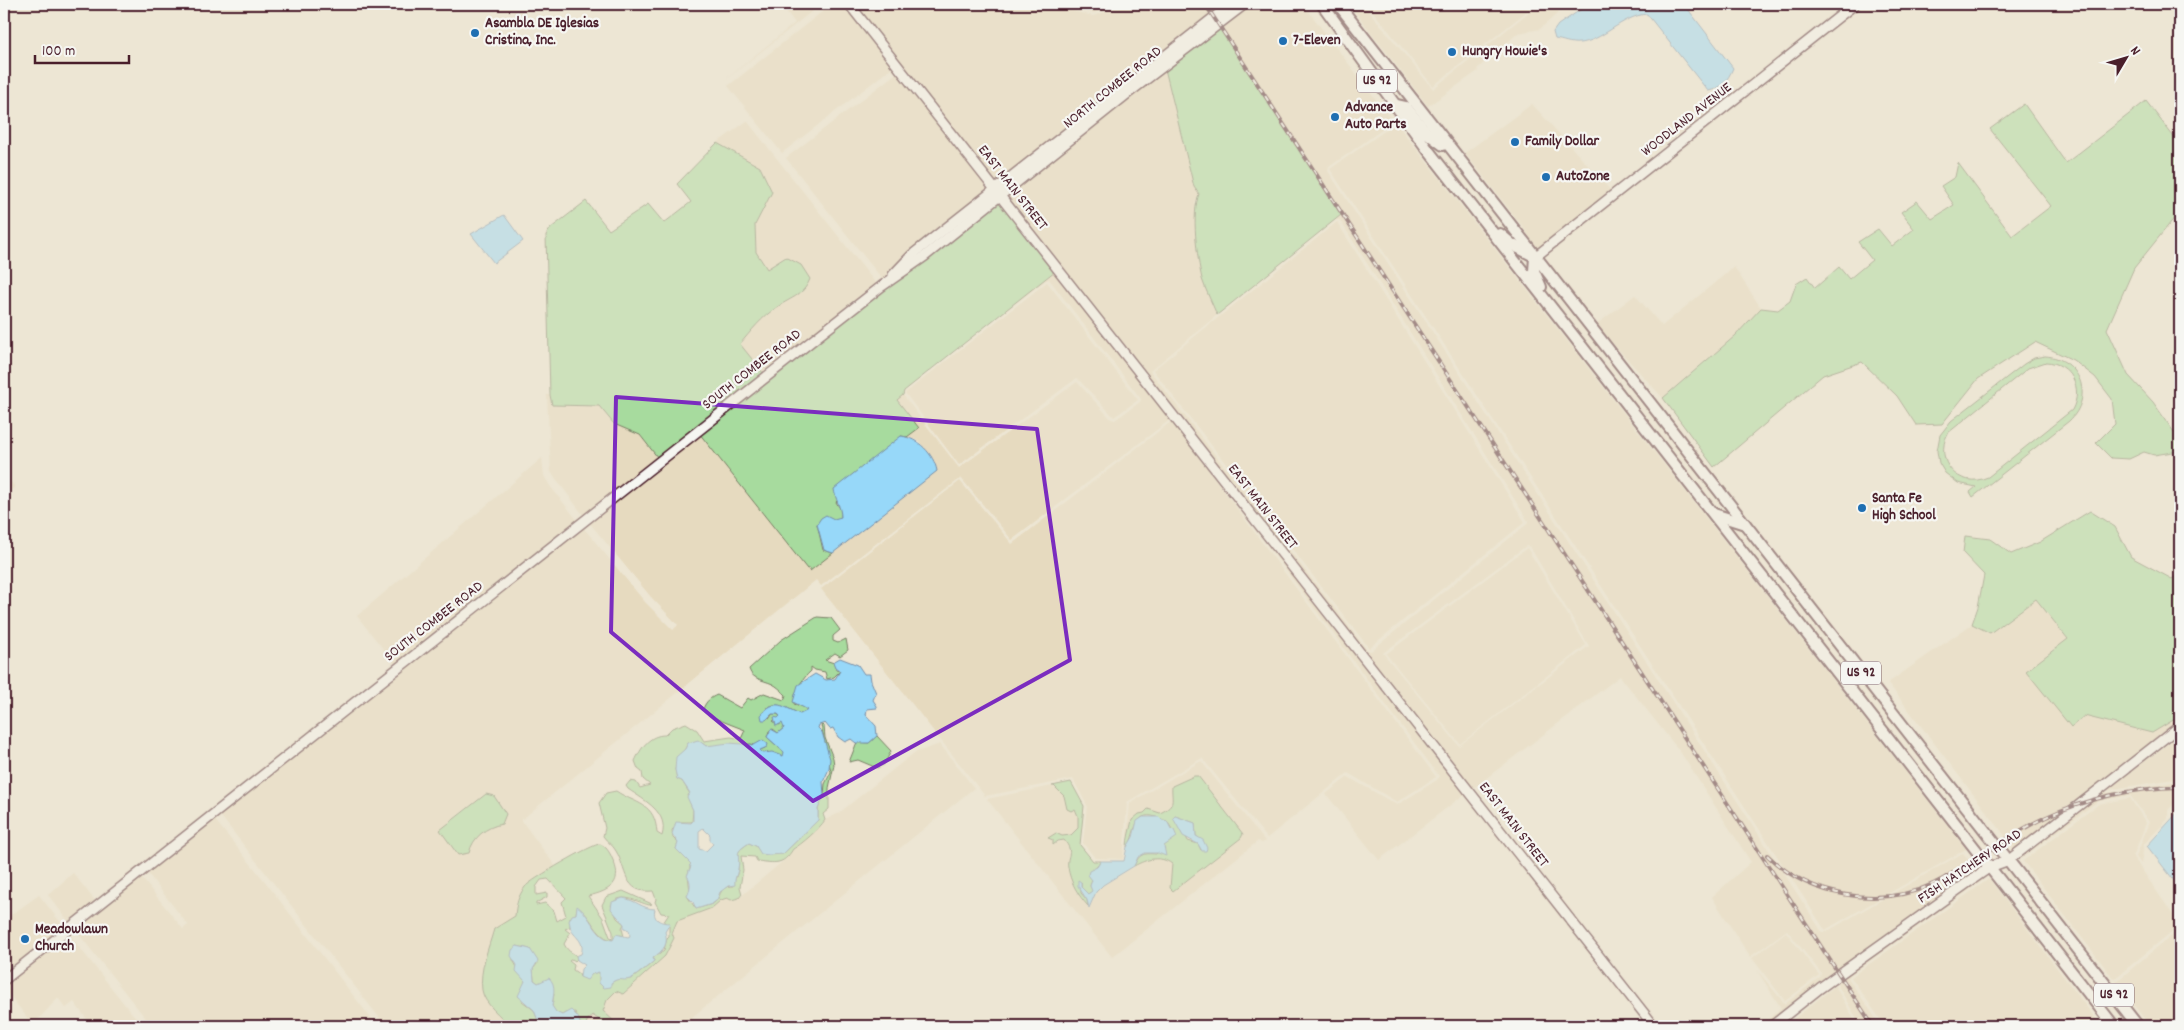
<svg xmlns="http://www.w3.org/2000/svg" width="2184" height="1030" font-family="Dekko,sans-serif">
<rect width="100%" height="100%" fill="#ede6d4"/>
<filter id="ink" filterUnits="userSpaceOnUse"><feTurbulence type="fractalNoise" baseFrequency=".02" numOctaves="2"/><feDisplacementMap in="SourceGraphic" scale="10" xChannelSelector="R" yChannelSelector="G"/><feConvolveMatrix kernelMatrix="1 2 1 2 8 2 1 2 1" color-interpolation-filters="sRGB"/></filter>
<g filter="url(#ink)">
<!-- built -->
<g fill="#e6dabf" fill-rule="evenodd">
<path d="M781,4H821L725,80L795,23Z"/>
<path d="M832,4H844L894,66L782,153L728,86Z"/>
<path d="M853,4H1044L1093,16L1128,4H1226L996,185Z"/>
<path d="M1056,4H1120L1094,13Z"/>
<path d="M1250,4H1303L1393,122L1329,167L1328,171L1822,932H1826L1963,853L1977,872L1794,1004L1767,1026H1761L1781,1008L1757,970L1785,1004L1820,977L1821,973L1787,930L1750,957L1712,897L1751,862L1681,753L1620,676L1472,789L1006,197L1165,69L1194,187L1199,194L1195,203L1203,279L1217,315L1150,371L1367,650L1371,651L1527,524L1528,521L1340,220H1336L1341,215L1236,53L1221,26ZM1526,546L1530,547L1589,646L1459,746L1383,653Z"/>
<path d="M1349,4H1363L1433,89L1539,4H1568L1540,29L1518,33L1477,69L1478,71L1428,106Z"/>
<path d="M1367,4H1536L1433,86Z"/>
<path d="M898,72L990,189L910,253L883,280L786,158Z"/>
<path d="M1532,104L1611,191L1538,251L1524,228L1465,153Z"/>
<path d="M747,121L877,285L764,374L740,344L755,325L776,307L794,298L767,269L756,252L755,225L772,192L760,167L717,143Z"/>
<path d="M1396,123L1966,849L1825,930L1330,169Z"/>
<path d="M1337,222L1525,522L1369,648L1153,370Z"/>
<path d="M1734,267L1761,308L1735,336L1663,398L1596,325L1635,295L1662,326Z"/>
<path d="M1055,271L1171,419L1012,540L961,478L821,586L816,580L521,820L556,867L526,885L516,903V916L482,990L490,1006L510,1026H386L220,815L582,526L645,602L673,630L678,625L651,597L588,521L699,433L807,569L936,464L919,441L907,437L919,428L897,400L903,395L959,468L1077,382L1111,419L1115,420L1140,402L1141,399L1049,279L1046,280L994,320ZM486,794L506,814L502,823L493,826L480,834L471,845L453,819Z"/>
<path d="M1047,282L1138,400L1114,417L1077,378L959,465L905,393Z"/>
<path d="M547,395H550L552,405L599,406L614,424L640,435L658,458L584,516L551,472Z"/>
<path d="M1172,421L1436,777L1397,802L1348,773L1267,838L1202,758L1127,802L1123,859L1095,858L1083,843L1087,805L1073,779L985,796L821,589L960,481L1012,544Z"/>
<path d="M542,458L544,476L550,486L578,521L396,665L357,616Z"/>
<path d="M4,473L15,487L4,495Z"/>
<path d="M1270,545L1466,793L1379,860L1326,794L1348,777L1397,805L1437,780L1439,776L1268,546Z"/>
<path d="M1527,548L1586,645L1460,744L1386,654Z"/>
<path d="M2036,599L2068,639L2071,726L2084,716L2152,733L2180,716V721L2016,850L1888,683L1972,624L1990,633Z"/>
<path d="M2180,735V778L2107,790Z"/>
<path d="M940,744L974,788L681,1026H615L616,1024L603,1011L607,1000L616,991L623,994L665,956L674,938L672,933L677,921L712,908L720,900L727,898L731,900L739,898L788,857L793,849L799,846L811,833L821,826L825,820L839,813L914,753Z"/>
<path d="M1201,761L1265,841L1262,843L1258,841L1112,957L987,799L1052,786L1060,791L1064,796L1065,803L1075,809L1078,816V828L1071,835L1062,836L1053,840V844L1065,840L1069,846L1068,868L1077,893L1089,907L1096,892L1103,885L1148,859H1166L1172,864L1170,888L1173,891L1241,838L1243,834L1198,777L1194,776L1172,786L1174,801L1170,809L1161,813L1139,814L1132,820L1130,834L1127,837L1130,803Z"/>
<path d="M2180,781V801H2177L2168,810V819L2144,844L2141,864L2136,857L2149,822L2130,795L2098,801L2022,858L2020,855L2104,790L2108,793Z"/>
<path d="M2130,798L2146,823L2133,857L2180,925L2114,979L2023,861L2099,804Z"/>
<path d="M214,819L263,879L377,1026H152L131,1000L74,928L101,909L140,876L183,929L188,925L146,871Z"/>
<path d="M73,873L96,902L70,923L48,895Z"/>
<path d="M1981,877L1983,880L1850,975L1848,978L1881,1026H1861L1837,984L1835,983Z"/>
<path d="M1989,879L2101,1026H1885L1851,977Z"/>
<path d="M39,895L64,927L4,975V920Z"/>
<path d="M2180,928V1020L2172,1026H2150L2116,982Z"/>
<path d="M1786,932L1819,975L1785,1001L1752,958Z"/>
<path d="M68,933L125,1005L143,1026H92L74,1002L66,1008L58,998L33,1025L4,988V984Z"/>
<path d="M1835,986L1858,1026H1785Z"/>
<path d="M592,1015L598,1020L609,1026H586L587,1021Z"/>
</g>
<!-- green -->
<g fill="#a7db9e" stroke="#787d64" fill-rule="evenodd">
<path d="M1221,26L1236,53L1341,215L1217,315C1212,303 1206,291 1202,279C1197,257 1191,214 1199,194L1194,187L1165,69Z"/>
<path d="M2146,101L2180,145V211L2134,268L2107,329L2128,375L2153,402L2176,435L2179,451L2154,455L2144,452L2129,459L2111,458L2096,443L2115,424L2112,399L2095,377L2073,360L2035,342L1978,379L1942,424L1916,425L1897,396L1862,362L1823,375L1714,467L1663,398L1735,336L1761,308L1778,310L1790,301L1796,284L1807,277L1815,288L1839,267L1849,279L1872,260L1858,242L1878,229L1892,246L1914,229L1901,212L1917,201L1932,219L1954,205L1941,186L1955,177L1958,163L2012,236L2051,206L1990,129L2024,104L2066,163Z"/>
<path d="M717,143L760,167L772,192L755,225L756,252L767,269L786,257L801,265L810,279C804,296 789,298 776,308C762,317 751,331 740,344L764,374L658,458L640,435L614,424L599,406L552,405L550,395L546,235L551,228L586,201L609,230L648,204L664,223L691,202L677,184Z"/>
<path d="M1000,201L1055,271L904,391L903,395L897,400L919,428L907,437L901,436L836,502L841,510V518L817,524L823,550L833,553L810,571V568L807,569L699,433L884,288L908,273Z"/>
<path d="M2045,356C2080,358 2095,397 2069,421L1973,497L1970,492L1976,487L1958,483L1945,473L1939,463L1937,451L1940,435L1951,421L2024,364L2034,358ZM2046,362C2071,363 2084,388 2072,410L1988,477C1959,490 1933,461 1948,433L2028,368Z"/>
<path d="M2090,511L2115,527L2131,557L2172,579L2180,573V716L2152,733L2084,716L2071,727L2026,671L2068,639L2036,599L1990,633L1972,624L1978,607L1984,575L1963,553L1965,536L1990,539L2011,554L2040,542Z"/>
<path d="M817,617L831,618L840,630L833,636V641L838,643L846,639L848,650L840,656L835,653L825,660L834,663L836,670L840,671L834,677L827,679L825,672L815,670L811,667V671C802,679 793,693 794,704L807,708L808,710L800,714C788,709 773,697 763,713L770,718L772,714H778L780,717L773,721L779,725L782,723L785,725L784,728L778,733L773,729L769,731L767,737L785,753L783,756L763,754L760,750L765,748L751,744L706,746L701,742L688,743L675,769L677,779L682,781L690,794L687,795L693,810L692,822H680L672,830L673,838L678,843L676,849L691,864L688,874L690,892L687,896L696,909C701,907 708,906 712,904C722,900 717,886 733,886C734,881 737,876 738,870C741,853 731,855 749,843L756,846C763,858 771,853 783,854L818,820V809L824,795L825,784L831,772L821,725L824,726L825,738L833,758L834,765L829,788V809L823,814L825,820C820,828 801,845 793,849C783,866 775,863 757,861L755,857L741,856L743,870L740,887L742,894L739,898L731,900L727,898L721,900L712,908L677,921L672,933L674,938L665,956L623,994L616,991L607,1000L603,1011L617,1024L615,1026H609L592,1015L587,1021L586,1026H581L575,1012L565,1013L562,1015L556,1013L552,1006L554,994L534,980L533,969L537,964L530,949L517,946L513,960L525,981L522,1001L534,1010L540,1026H510C501,1016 484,1004 482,990C479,970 489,947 494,929L515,916C516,905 518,896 525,887C530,880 594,843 600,844C606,846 610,853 612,858C624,882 611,891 588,896L603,918L610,937L613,938V932L602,905L606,897L623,891L652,904L649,905C637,902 620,891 611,905L617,918L624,924L622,928L624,937L621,935L611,940C594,935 592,915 577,907L576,914L570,918V927L565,929L570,933L564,944C569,954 574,952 578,958L575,961L572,959L569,961L574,965L573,970L579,974L580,977L599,972L600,978L611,983C620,976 621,981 630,979C634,978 650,965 654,961L653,958L664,950L667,938L669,936V926L663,923L669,914L661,913L655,902L656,899L653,891C623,894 627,869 616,851C613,845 607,842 603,836L605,828L599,803L606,793L616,791C637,805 655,802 657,833L662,836C669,812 645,801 628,789L626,786L630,781L636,782L640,788L650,785L643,779L642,772L638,769L635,761C641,748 649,735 665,735L672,728L686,723L697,730L704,741L731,737L741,739L745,730L709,716L703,709C706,701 710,698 717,695L740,708L748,698L751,700L764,693L784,700L786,695C783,692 780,689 776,686C768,680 752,681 749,669L781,640ZM548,879L566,898L562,902L566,916L557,921L554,911L545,903L536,905V903L547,897V893L536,895V887L541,880Z"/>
<path d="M877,736L891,751L884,765L877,768L858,760L849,762L857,742L869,743Z"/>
<path d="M1194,776H1198L1243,834L1241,838L1173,891L1170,888L1172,864C1160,855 1147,859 1134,866C1139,854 1143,853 1156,854L1175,834L1167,821C1163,820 1157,817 1152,816C1132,813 1136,837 1127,847C1127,838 1130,830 1132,820L1139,814L1144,813L1148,809L1160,813C1177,805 1171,801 1172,786ZM1175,816L1195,823L1196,836L1199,838L1201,850L1198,844L1188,841Z"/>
<path d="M1071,782L1084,806L1080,845L1093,861H1101L1094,870L1090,886L1093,891L1088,894L1081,887V882V893L1087,900L1088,906C1078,895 1070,882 1068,867C1066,855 1075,853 1064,840L1058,841L1053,845V840L1048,838L1056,833L1062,836L1071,835L1078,828V816L1075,809L1071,811L1067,809L1064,796L1054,786H1052Z"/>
<path d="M486,794L494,796L506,814L502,824C486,827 473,837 469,853L458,855L440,830Z"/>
</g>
<!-- water -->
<g fill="#97d8f9" stroke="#788ea7" fill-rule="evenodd">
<path d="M1589,4H1684L1733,68C1728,80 1721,89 1708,91L1647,14C1621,16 1602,42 1579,43C1571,44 1562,40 1555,39L1553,32L1558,25Z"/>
<path d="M504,215L523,241L494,263L471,234Z"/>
<path d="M901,436C918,438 934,454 937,471L833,553L824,550L817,524L821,518L826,515L834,519L841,517C841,507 835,499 834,489Z"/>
<path d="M840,658L858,665L864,674H870L871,681L876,693L873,700L877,706V708L867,709L866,715L876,726L877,736L869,743H856L851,739L845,742L838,737L833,728L830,729L825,723L819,725L818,728L822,732L830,759L829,769L823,782L824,795L818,809V820L783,854L769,855L761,854L756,846L749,843C732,854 741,852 738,869C737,875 734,879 735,885L728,886L720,892L717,900L712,904L696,909L693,902L687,896C690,891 692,881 687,876L691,866H689L691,864L676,849L678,843L672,834L676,822L691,823L693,821V810L687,797L690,793L682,781L677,779L675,770L676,757L685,749L688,743L698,740L706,746L729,743L754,745L763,740L768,744L767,747L760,750L763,753L772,752L783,756L784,752L767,737L771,729L778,733L784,728L782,723L776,726L774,717L778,718L780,716L778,714H772L766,720H762L761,715C775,697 783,707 800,714L808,710L793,702L798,685L815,674L826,680L835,679L840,671L835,667L833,662ZM703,828L710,835V840L713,844L706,851L699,849V831Z"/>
<path d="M2180,810V888L2147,846Z"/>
<path d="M1175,816L1195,823L1196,836L1203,840L1207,848L1206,851H1202L1198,844L1183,836L1173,818Z"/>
<path d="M1143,817H1159L1162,820L1167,821L1171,829L1174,830L1177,837L1164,846L1166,856L1158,853H1145L1138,857L1134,866L1103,885L1096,892L1089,908L1087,900L1078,886V880L1081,882V887L1088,894L1092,891L1090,886L1092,880L1088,875L1089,871L1097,867L1101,861H1124L1127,847L1133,837L1137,821Z"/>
<path d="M623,898C635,900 643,909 655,909C652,920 661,923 670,923L665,932C669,945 663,950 653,958L654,961C649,965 634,978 630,979C621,982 620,976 611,983V987L604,988L599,983V972L592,974L587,980L580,977L581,969L585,965L577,960L576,956L581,954C586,941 573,936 571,929C570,927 570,924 569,921L572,915L576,914L577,906C591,915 596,940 613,940L616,934L628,937L630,936L629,930L624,928V924L611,909L612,902Z"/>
<path d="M517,946L530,949L538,961L533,969L534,980L538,983L549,978C557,985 553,996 552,1006L556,1012L562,1015L571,1010L578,1017L581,1026H540L534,1010L518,996L525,981L516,971L517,965L511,956L512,950Z"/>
</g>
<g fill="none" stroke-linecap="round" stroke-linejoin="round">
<!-- tertiary casing -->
<g stroke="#4a1f2b" stroke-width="12">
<g id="tertiary">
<path d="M1535,257L1855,4"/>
<path d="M1772,1026L1820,988L1970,881L1990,867L2009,860L2180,726"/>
</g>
</g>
<!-- secondary casing -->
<g stroke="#4a1f2b" stroke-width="12">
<g id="secondary">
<path d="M849,4L1654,1026"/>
<path d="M893,275L912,255L941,232L1231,4"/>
<path d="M4,980L818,336L882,286L925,256L1127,94L1245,4"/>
</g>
</g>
<!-- primary casing -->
<g stroke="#4a1f2b" stroke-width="14">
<g id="primary">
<path d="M1322,4L1428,150L2114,1026"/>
<path d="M1338,4L2138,1026"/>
<path d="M1393,104L1406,107L1427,133L1443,145"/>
<path d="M1500,234L1513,245L1532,255"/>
<path d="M1535,257L1534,271L1541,287"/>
<path d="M1714,514L1745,524"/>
</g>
</g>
<!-- tertiary -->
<use href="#tertiary" stroke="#f6f6f2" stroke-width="9"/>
<!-- secondary -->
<use href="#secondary" stroke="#f6f6f2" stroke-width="9"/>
<!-- primary -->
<use href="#primary" stroke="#f6f6f2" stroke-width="10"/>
<!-- rail casing -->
<g stroke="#4a1f2b" stroke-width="4">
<g id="rail">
<path d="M1205,4L1873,1026"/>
<path d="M1767,855C1809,897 1879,909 1933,884C1972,865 2005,836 2044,818C2087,798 2133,788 2180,787"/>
</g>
</g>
<!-- rail -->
<use href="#rail" stroke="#f6f6f2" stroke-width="2" stroke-dasharray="5.5" stroke-linecap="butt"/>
</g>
</g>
<!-- marked area -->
<path d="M0 0H2184V1030H0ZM616,397L1037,429L1070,660L813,801L611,632Z" fill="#ede6d4" fill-opacity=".55" fill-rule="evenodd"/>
<path fill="none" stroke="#7b2cbf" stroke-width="4" stroke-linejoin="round" d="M616,397L1037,429L1070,660L813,801L611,632Z"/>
<!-- markers -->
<g fill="#1f6fb2" stroke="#f6f6f2" stroke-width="2">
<circle cx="475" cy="33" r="5"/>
<circle cx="1283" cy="41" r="5"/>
<circle cx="1452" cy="52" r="5"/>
<circle cx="1335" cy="117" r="5"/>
<circle cx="1515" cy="142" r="5"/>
<circle cx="1546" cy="177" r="5"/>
<circle cx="1862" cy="508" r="5"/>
<circle cx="25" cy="939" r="5"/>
</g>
<g text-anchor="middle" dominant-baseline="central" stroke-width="4.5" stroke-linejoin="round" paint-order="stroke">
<!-- shield labels -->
<g fill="#f6f6f2" stroke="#7e6067" stroke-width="1">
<rect x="1357" y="69.5" width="40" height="23" rx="4"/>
<rect x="1841" y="661.5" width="40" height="23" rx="4"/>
<rect x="2094" y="983.5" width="40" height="23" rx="4"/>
</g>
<g font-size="14" font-weight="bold" fill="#4a1f2b">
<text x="1377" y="81">US 92</text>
<text x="1861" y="673">US 92</text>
<text x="2114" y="995">US 92</text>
</g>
<!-- poi labels -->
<g font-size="15" font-weight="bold" fill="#4a1f2b" stroke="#f6f6f2" text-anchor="start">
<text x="485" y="24">Asambla DE Iglesias<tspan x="485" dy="17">Cristina, Inc.</tspan></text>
<text x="1293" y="41">7-Eleven</text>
<text x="1462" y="52">Hungry Howie's</text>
<text x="1345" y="108">Advance<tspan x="1345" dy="17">Auto Parts</tspan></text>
<text x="1525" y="142">Family Dollar</text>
<text x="1556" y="177">AutoZone</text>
<text x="1872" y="499">Santa Fe<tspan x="1872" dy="17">High School</tspan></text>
<text x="35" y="930">Meadowlawn<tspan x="35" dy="17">Church</tspan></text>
</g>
<!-- street labels -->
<g font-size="15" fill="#4a1f2b" stroke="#f6f6f2">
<text transform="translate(1113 88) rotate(-39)">NORTH COMBEE ROAD</text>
<text transform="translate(1687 120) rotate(-38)">WOODLAND AVENUE</text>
<text transform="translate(1012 188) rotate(52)">EAST MAIN STREET</text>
<text transform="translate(752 370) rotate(-38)">SOUTH COMBEE ROAD</text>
<text transform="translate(1262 507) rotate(52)">EAST MAIN STREET</text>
<text transform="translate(434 622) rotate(-38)">SOUTH COMBEE ROAD</text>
<text transform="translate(1513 825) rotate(52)">EAST MAIN STREET</text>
<text transform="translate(1970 867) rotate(-34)">FISH HATCHERY ROAD</text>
</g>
</g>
<!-- margin -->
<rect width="2184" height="1030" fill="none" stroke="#f6f6f2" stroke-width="20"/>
<rect x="10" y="10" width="2164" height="1010" fill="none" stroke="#4a1f2b" stroke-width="2" filter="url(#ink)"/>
<!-- north arrow -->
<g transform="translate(2126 58) rotate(52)" stroke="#f6f6f2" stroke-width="4" paint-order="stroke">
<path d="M0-4L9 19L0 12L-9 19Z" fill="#4a1f2b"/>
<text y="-8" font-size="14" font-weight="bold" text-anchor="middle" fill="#4a1f2b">N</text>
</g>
<!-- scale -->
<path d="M35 55v8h94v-8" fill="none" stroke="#4a1f2b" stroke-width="2.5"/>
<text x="42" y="55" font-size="15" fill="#4a1f2b" stroke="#f6f6f2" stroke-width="4" paint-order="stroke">100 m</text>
</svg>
